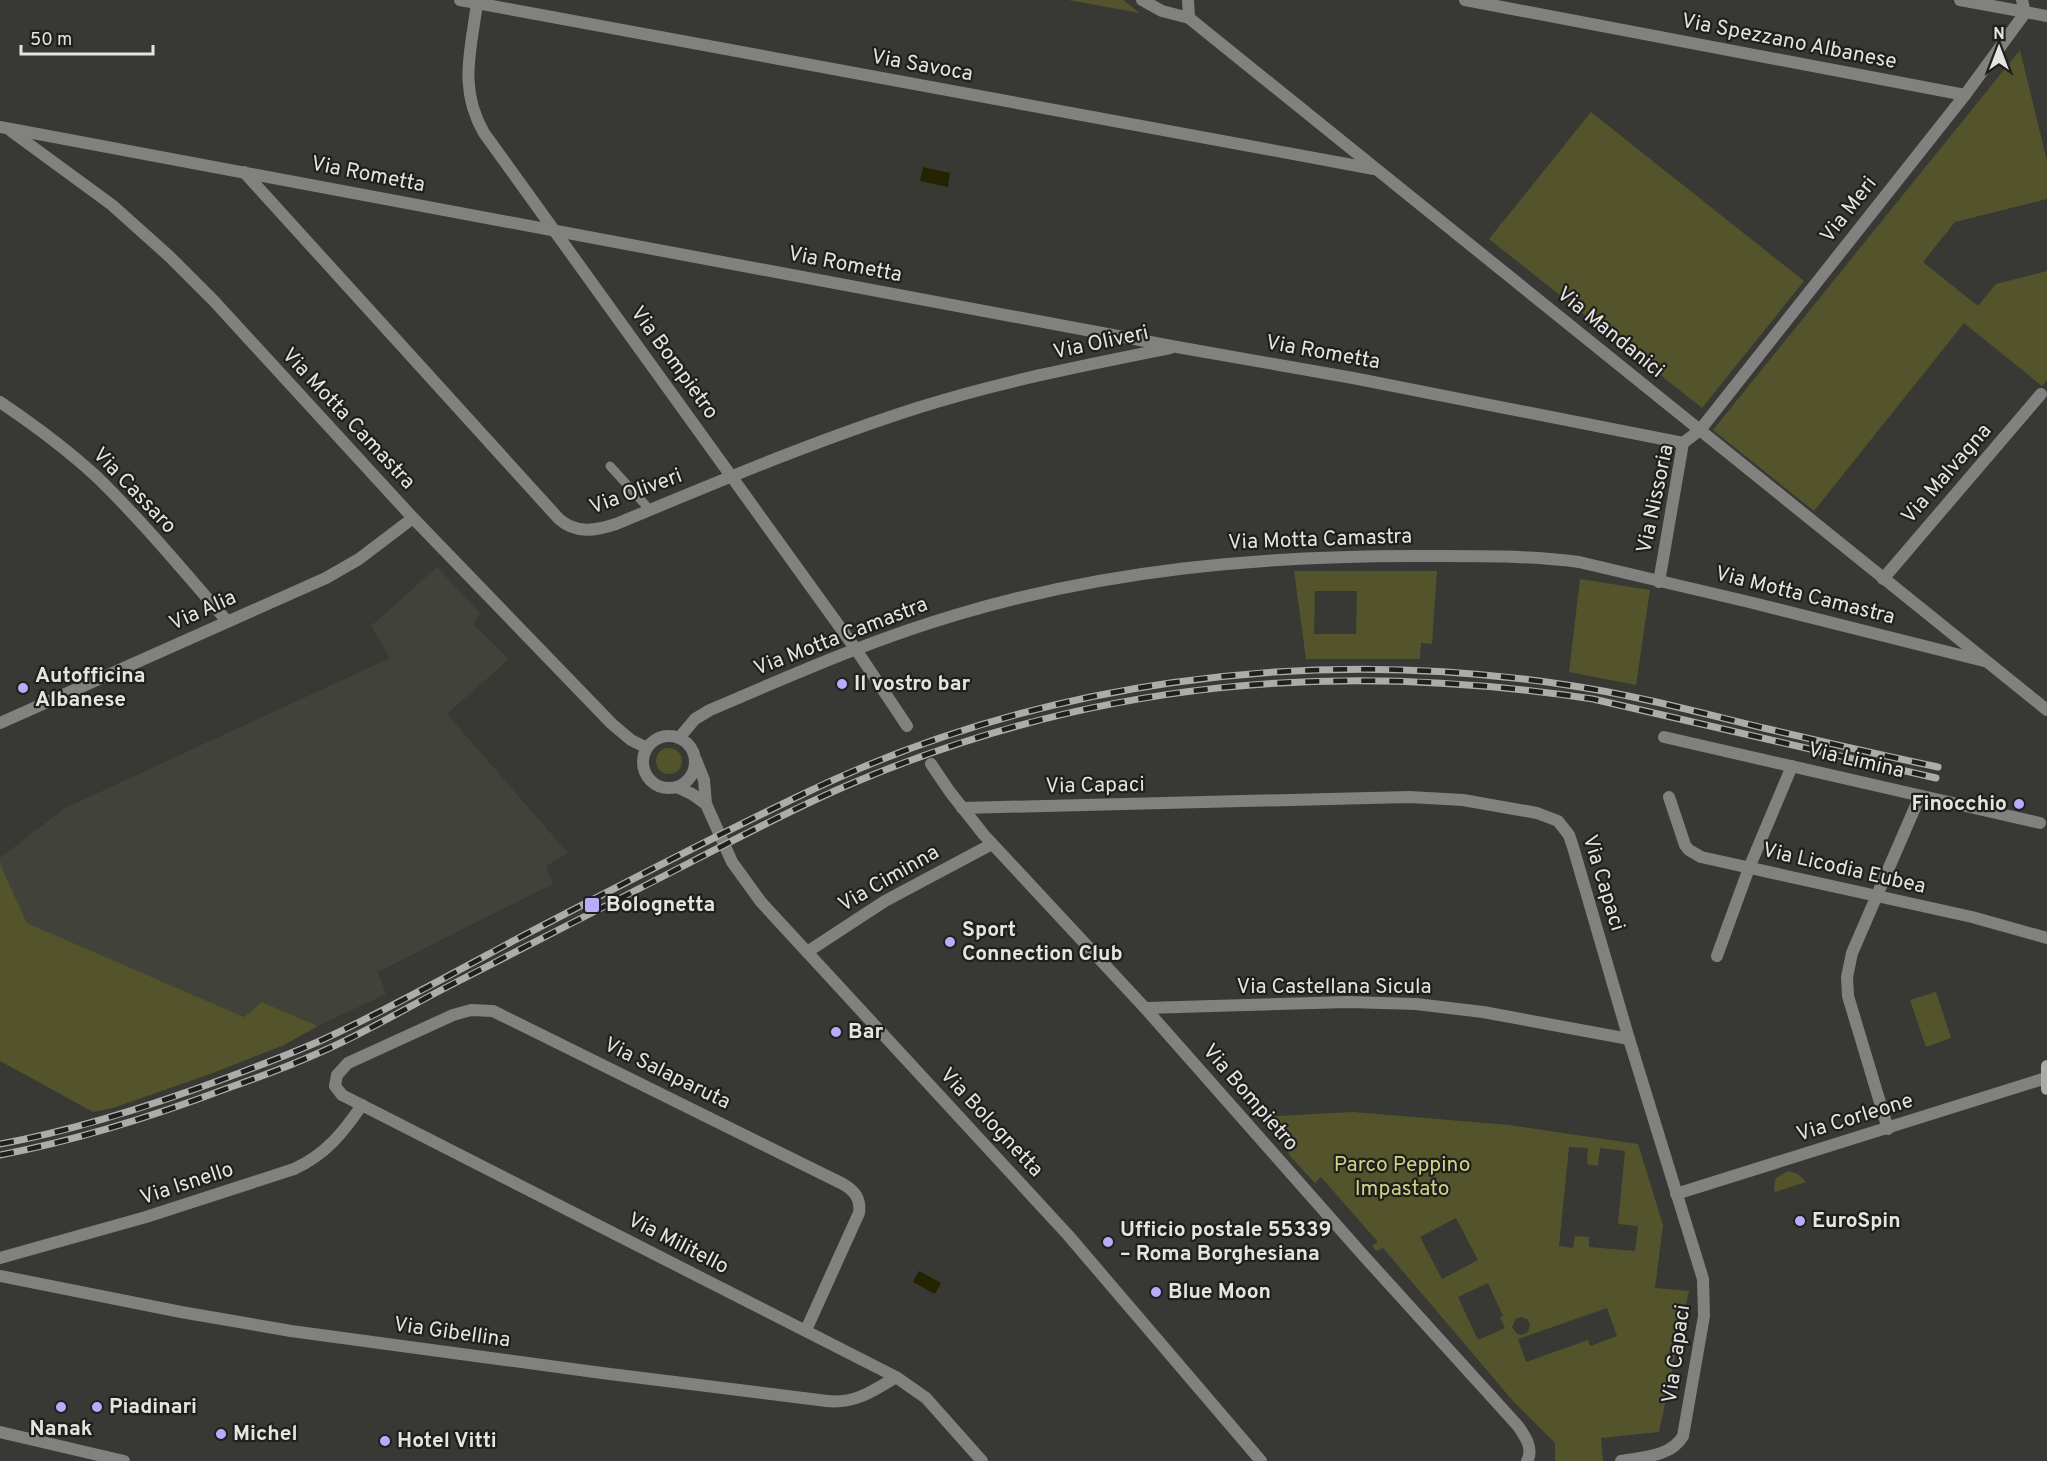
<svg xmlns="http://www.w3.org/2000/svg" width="2047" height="1461" font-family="Overpass,sans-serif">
<rect width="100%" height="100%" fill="#383835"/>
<!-- built -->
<path fill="#414239" d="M437,567L480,613L473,624L509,659L447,714L568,853L546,866L553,884L378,972L386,994L318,1026L262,1002L244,1017L27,923L0,864V858L65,808L390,658L371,626Z"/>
<!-- green -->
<g fill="#53542c" fill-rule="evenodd">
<path d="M1068,0H1123L1140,13Z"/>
<path d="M2020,50L2047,161V199L1955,222L1923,262L1978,306L1996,284L2047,271V380L2042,386L1964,323L1814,511L1713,430Z"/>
<path d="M1591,112L1804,281L1702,408L1489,239Z"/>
<path d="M1294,571H1437L1432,644L1421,643L1420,659H1306ZM1315,591H1357L1356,634H1314Z"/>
<path d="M1580,579L1650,590L1636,685L1569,672Z"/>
<circle cx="669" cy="761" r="13"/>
<path d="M0,864L27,923L244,1017L262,1002L318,1026L284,1045L213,1073L113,1108L93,1112L0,1061Z"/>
<path d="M1936,992L1951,1038L1926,1047L1910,1000Z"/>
<path d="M1353,1112L1509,1125L1638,1144L1663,1225L1655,1288L1689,1291L1659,1432L1601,1438L1603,1461H1555V1443L1513,1401L1383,1248L1376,1251L1372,1246L1378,1242L1321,1177L1315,1183L1290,1156L1284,1143L1263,1117ZM1569,1147L1588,1148L1587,1164L1598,1166L1600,1148L1625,1151L1618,1224L1638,1226L1635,1251L1589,1247V1237L1575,1236L1573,1248L1559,1246ZM1456,1218L1478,1260L1442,1279L1420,1237ZM1488,1283L1503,1316L1500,1317L1505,1328L1478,1340L1458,1297ZM1607,1308L1617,1336L1590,1346L1588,1340L1526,1362L1518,1339ZM1521,1317L1527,1319L1530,1324L1528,1332L1522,1335L1517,1334L1512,1327L1516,1319Z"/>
<path d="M1788,1171L1798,1174L1806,1182L1775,1192L1774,1187L1776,1178Z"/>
</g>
<!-- water -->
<g fill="#242400">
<path d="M923,167L950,173L948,187L920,181Z"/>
<path d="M919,1271L941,1283L935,1294L913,1282Z"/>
</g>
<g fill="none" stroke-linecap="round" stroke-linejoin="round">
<!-- service -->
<path stroke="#818180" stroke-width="9" d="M610,466L650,510"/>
<!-- minor -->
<g stroke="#818180" stroke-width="12">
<path d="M460,0L1374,169"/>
<path d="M1142,0L1162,11L1189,18L2047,710"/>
<path d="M1188,0L1189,18"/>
<path d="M1465,0L1965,95"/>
<path d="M1960,0L2047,16"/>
<path d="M477,3C471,51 458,88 484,133L855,648L907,726"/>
<path d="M0,127L1177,347L1353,378L1683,443"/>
<path d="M11,131L112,205L170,257L214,301L413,518L612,724L631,740L647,748"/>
<path d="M244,172L559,519C576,534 595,531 616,524C715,483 814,441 917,408C999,382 1085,365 1170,348"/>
<path d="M0,402C34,425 68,450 98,478C144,523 185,573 227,621"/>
<path d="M1883,579L2041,394"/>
<path d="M1659,582L1683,443L1700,430L1965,95L2025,13L2022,0"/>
<path d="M0,723L326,578L359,559L413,518"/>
<circle cx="669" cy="762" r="26"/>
<path d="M1664,737L2040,823"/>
<path d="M679,738L695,719L710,710C792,675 873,639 959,614C1106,570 1259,556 1412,556C1467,556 1524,555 1579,562L1749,602L1984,661"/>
<path d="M931,764L950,792L984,835L1145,1008L1363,1255L1518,1426C1525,1436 1534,1449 1527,1461"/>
<path d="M677,787L692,794L706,804L704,780L696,760"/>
<path d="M1669,797L1685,845L1689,850L1701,857L1972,917L2047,938"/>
<path d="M706,804L732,862L761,902L1068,1235L1261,1461"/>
<path d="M962,808L1409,797L1463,800L1537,813L1558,821L1569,835L1573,847L1629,1039L1703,1279L1704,1316L1683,1436C1671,1457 1642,1457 1621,1461"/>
<path d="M807,952L885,901L992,844"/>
<path d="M1717,956L1749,868L1792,766"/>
<path d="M1145,1008L1348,1002L1416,1004L1483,1012L1629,1039"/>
<path d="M1888,1129L1848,996L1847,977L1852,953L1920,796"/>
<path d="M1676,1194L2046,1078"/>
<path d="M0,1258L146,1217L294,1169C325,1155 343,1133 362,1105"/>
<path d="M0,1276L181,1312L291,1331L602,1373L827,1401C855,1404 873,1391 896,1377"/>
<path d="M806,1330L859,1213C861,1199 855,1191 843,1184L493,1011L471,1010L453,1015L348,1063L337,1075L335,1086L342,1095L896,1377L926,1398L982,1461"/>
<path d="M0,1432L124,1461"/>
</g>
<!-- secondary -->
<path stroke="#aaaaa8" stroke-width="12" d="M2047,1066V1089"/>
<!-- rail casing -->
<g stroke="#acaca9" stroke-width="7">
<g id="rail">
<path d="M0,1144C77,1130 153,1105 226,1078C258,1066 291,1054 322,1040C387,1010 450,975 513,941C607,892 701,843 797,797C1034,681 1307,645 1567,685C1635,695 1701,713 1768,729C1824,742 1881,755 1938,767"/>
<path d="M0,1155C78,1140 154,1116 228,1088C260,1077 292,1065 323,1051C364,1033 403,1010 443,989C526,946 610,904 693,861C746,834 798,806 853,783C1095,681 1334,660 1593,699L1936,778"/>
</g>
</g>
<!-- rail -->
<use href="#rail" stroke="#1f1f1e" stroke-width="4.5" stroke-dasharray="14" stroke-linecap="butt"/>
</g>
<!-- markers -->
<g fill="#b6acf8" stroke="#1f1f1e" stroke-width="2">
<circle cx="842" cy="684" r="6"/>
<circle cx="23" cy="688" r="6"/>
<circle cx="2019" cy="804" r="6"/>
<rect x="584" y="897" width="16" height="16" rx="3"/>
<circle cx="950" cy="942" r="6"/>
<circle cx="836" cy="1032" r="6"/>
<circle cx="1800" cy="1221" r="6"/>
<circle cx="1108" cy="1242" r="6"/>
<circle cx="1156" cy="1292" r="6"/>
<circle cx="61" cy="1407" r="6"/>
<circle cx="97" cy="1407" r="6"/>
<circle cx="221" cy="1434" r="6"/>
<circle cx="385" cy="1441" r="6"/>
</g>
<g text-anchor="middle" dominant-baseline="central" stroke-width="4.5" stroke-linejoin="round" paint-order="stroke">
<!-- street labels -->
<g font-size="21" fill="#e4e4e2" stroke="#1f1f1e">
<text transform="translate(1789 42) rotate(11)">Via Spezzano Albanese</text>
<text transform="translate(922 66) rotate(10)">Via Savoca</text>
<text transform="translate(368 175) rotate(11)">Via Rometta</text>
<text transform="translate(1849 210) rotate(-52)">Via Meri</text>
<text transform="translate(845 265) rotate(11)">Via Rometta</text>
<text transform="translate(1610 333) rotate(39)">Via Mandanici</text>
<text transform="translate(1101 343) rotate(-12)">Via Oliveri</text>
<text transform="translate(1323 353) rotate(10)">Via Rometta</text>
<text transform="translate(674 363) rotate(54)">Via Bompietro</text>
<text transform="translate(348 419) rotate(47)">Via Motta Camastra</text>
<text transform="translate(1947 474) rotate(-49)">Via Malvagna</text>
<text transform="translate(134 491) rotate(46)">Via Cassaro</text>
<text transform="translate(636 492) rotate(-20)">Via Oliveri</text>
<text transform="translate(1656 499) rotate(-78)">Via Nissoria</text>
<text transform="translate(1320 540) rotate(-2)">Via Motta Camastra</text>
<text transform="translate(1805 596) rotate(14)">Via Motta Camastra</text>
<text transform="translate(203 611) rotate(-24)">Via Alia</text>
<text transform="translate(841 637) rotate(-21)">Via Motta Camastra</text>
<text transform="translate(1856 761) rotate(13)">Via Limina</text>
<text transform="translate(1095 786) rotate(-1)">Via Capaci</text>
<text transform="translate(1844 869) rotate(13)">Via Licodia Eubea</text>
<text transform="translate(889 879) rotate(-30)">Via Ciminna</text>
<text transform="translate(1603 883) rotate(73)">Via Capaci</text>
<text x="1334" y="987">Via Castellana Sicula</text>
<text transform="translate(667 1074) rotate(26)">Via Salaparuta</text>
<text transform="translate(1250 1098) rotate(49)">Via Bompietro</text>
<text transform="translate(1855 1118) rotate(-17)">Via Corleone</text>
<text transform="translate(991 1123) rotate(47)">Via Bolognetta</text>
<text transform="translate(187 1184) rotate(-18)">Via Isnello</text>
<text transform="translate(678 1244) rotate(27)">Via Militello</text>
<text transform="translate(452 1333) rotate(8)">Via Gibellina</text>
<text transform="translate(1677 1354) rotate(-82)">Via Capaci</text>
</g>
<!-- poi labels -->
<g font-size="21" font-weight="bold" fill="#e4e4e2" stroke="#1f1f1e" text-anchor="start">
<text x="35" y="676">Autofficina<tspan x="35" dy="24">Albanese</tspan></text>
<text x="854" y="684">Il vostro bar</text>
<text x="2007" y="804" text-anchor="end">Finocchio</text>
<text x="606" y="905">Bolognetta</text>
<text x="962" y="930">Sport<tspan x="962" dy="24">Connection Club</tspan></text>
<text x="848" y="1032">Bar</text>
<text x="1812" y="1221">EuroSpin</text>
<text x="1120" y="1230">Ufficio postale 55339<tspan x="1120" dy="24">– Roma Borghesiana</tspan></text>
<text x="1168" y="1292">Blue Moon</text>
<text x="109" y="1407">Piadinari</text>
<text x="61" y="1429" text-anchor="middle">Nanak</text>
<text x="233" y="1434">Michel</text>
<text x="397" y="1441">Hotel Vitti</text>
</g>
<!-- park labels -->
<g font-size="21" fill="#d1d384" stroke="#1f1f1e">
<text x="1402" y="1165">Parco Peppino<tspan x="1402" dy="24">Impastato</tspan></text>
</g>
</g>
<!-- north arrow -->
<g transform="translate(1999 48)" stroke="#1f1f1e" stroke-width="4.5" paint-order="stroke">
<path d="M0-4.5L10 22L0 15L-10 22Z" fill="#e4e4e2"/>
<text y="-9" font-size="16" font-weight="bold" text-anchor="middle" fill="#e4e4e2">N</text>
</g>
<!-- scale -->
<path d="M21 45v9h132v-9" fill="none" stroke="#e4e4e2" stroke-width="3"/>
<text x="30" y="45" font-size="18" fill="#e4e4e2" stroke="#1f1f1e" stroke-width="4.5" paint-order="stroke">50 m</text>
</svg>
